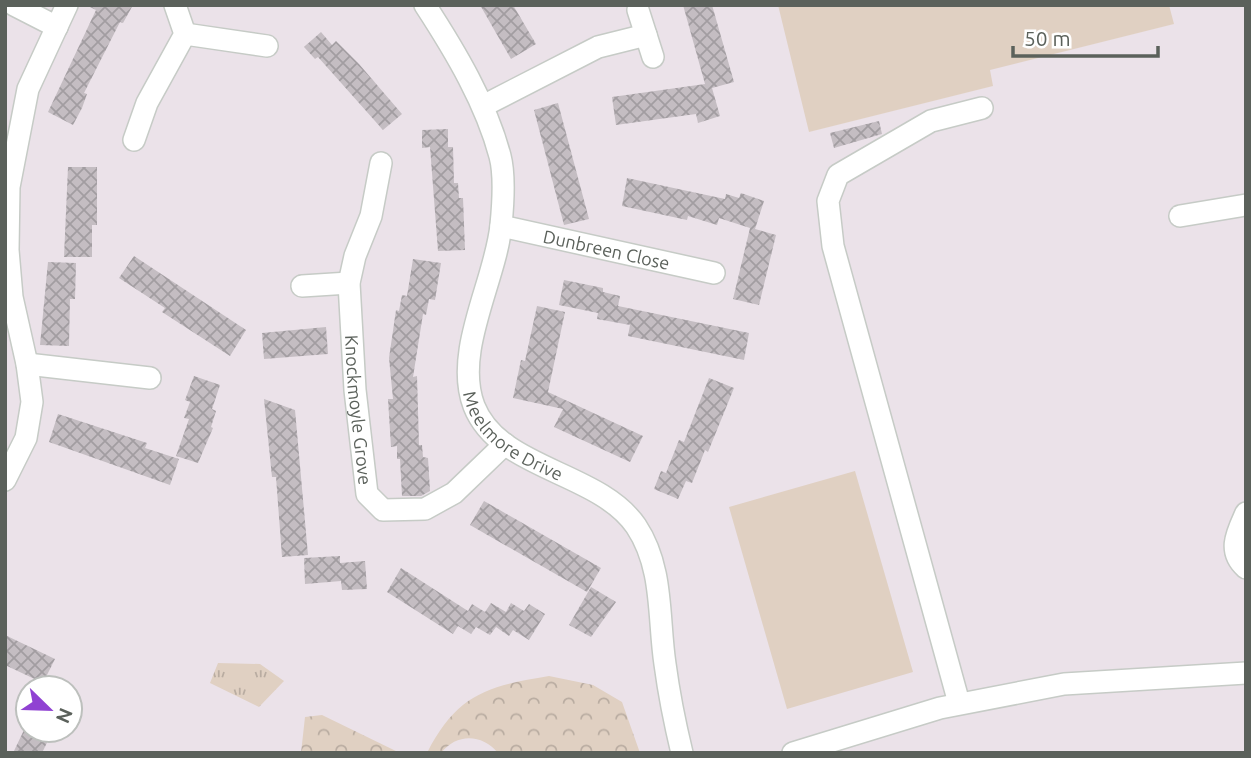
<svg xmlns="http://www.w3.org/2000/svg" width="1251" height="758" font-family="Ubuntu,sans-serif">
<defs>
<pattern id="forest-crowns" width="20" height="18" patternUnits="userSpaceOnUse" patternTransform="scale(1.75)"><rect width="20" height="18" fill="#e0d0c2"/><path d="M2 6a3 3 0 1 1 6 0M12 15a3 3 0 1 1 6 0" fill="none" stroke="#b9aca1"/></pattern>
<pattern id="park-tufts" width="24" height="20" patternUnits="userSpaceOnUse" patternTransform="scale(1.75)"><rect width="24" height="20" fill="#e0d0c2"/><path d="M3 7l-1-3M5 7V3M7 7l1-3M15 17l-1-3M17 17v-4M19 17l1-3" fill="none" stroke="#b9aca1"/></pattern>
<pattern id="building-cross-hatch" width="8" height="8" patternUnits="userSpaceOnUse" patternTransform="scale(1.75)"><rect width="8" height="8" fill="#c4bdc2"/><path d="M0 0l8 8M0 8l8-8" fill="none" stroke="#a29da1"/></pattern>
</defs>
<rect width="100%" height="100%" fill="#ebe2e9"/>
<!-- grass -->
<g fill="#e0d0c2">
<path d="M778,5H1169L1174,24L990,70L993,86L809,132Z"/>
<path d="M855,471L913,672L787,709L729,507Z"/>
</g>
<!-- forest -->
<g fill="url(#forest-crowns)">
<path d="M549,676L593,685L622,702L640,753H498C482,734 457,733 441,753H427C457,694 488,686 549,676Z"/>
<path d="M322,715L400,753H301L305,717Z"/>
</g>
<!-- park -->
<path fill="url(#park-tufts)" d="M218,663L260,664L284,681L259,707L210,683Z"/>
<!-- building -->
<g fill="url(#building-cross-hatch)">
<path d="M86,5H133L123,23L120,22L84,93L87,94L82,108L73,125L48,112L96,10Z"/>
<path d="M480,5H513L536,44L511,59Z"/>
<path d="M683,5H712L734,82L712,88L720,116L698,123L696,114L616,125L612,97L705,84Z"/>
<path d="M321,32L332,45L336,41L359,64L402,114L383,130L318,57L315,59L304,47Z"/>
<path d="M558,103L589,219L564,225L534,110Z"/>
<path d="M879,121L882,134L834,148L830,133Z"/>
<path d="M448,129V147H453L454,183H458L459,198H463L465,250L438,251L430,147L422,148V130Z"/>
<path d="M68,167H97V225H92V257H64Z"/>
<path d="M627,178L725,199L726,194L739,198L741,193L764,201L755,229L776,235L759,305L733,299L750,228L719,218L717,225L688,216L687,220L622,206Z"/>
<path d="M134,256L246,330L230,356L162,312L165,308L119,278Z"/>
<path d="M413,259L441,263L435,300L429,299L426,315L423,314L413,377L417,376L419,445H422L423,457L428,458L430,491L421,496H402L400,459H397V446L391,447L388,399H393L389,358L396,310L399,311L402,295L407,296Z"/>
<path d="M48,262L76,263L75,299H70L69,346L40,345Z"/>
<path d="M564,280L603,288V292L620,296L618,306L749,333L744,360L628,336L630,325L597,319L598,313L559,305Z"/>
<path d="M537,306L565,312L548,392L643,436L630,462L554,427L563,409L513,398L521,360L525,361Z"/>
<path d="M326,327L328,354L264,359L262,333Z"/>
<path d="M194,376L220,385L212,409L216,411L211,427L213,428L198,463L176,456L189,419L184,418L190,402L185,400Z"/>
<path d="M709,378L734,388L708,452L705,450L692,483L686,481L678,499L654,489L661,471L666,473L679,440L684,442Z"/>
<path d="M264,399L295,410L308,555L282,557L276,477H272Z"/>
<path d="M58,414L147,443L145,448L179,459L170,485L49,442Z"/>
<path d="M484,501L601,568L587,592L470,525Z"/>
<path d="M340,556V563L365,561L367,589L342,590L341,581L305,584L304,558Z"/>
<path d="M401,568L468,611L472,604L485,612L491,603L506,612L511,603L524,611L529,604L545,614L529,640L513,630L509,636L496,627L490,635L476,627L471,634L458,626L453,634L387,592Z"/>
<path d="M591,587L616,602L591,637L569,625Z"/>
<path d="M5,635L55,659L43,683L5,665Z"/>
<path d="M24,730H53L42,753H13Z"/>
</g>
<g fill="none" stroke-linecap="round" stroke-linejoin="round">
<!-- minor casing -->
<g stroke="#c6cbc6" stroke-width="24">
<g id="minor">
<path d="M14,5L57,27"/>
<path id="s1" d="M425,5C455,51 486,103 500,156C505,175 503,205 501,225C496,280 453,351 474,406C499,470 598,471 636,526C664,568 658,618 665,664C669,694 675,724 682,753"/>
<path d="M638,10L653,57"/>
<path d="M185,34L267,46"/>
<path d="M483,106L598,47L646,35"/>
<path d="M134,140L147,103L185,34L175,5"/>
<path id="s2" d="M381,163L371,216L355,256L349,283L355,390L367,494L383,510L425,509L454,493L505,444"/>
<path d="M1180,216L1246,205"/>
<path id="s3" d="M501,226L714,273"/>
<path d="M302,286L349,283"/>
<path d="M27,364L150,378"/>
<path d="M5,480L26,438L32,402L27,364L12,297L8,250L9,187L28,89L67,5"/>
<path d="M1246,513C1237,533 1227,551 1246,568"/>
<path d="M959,703L833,246L828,201L838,175L931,121L982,108"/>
<path d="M793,753L940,708L1064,684L1246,673"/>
</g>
</g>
<!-- minor -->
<use href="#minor" stroke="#fff" stroke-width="21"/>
</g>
<g text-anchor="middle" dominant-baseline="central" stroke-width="6" stroke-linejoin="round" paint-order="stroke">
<!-- street labels -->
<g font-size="18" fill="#5b615b" stroke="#fff">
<text stroke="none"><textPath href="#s3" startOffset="108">Dunbreen Close</textPath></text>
<text stroke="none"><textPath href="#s2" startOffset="252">Knockmoyle Grove</textPath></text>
<text stroke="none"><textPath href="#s1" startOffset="474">Meelmore Drive</textPath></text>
</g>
</g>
<!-- border -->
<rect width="1251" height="758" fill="none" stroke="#5b615b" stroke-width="14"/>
<!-- north arrow -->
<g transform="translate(49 709) rotate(113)"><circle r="33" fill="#ffffff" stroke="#bdc0bd" stroke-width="2"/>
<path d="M0-5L12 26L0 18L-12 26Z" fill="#9042d2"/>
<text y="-10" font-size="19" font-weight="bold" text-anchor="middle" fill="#5b615b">N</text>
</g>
<!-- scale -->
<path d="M1013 46v10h145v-10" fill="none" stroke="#5b615b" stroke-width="3.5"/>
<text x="1024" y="46" font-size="21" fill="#5b615b" stroke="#ffffff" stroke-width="5" paint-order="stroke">50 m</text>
</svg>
